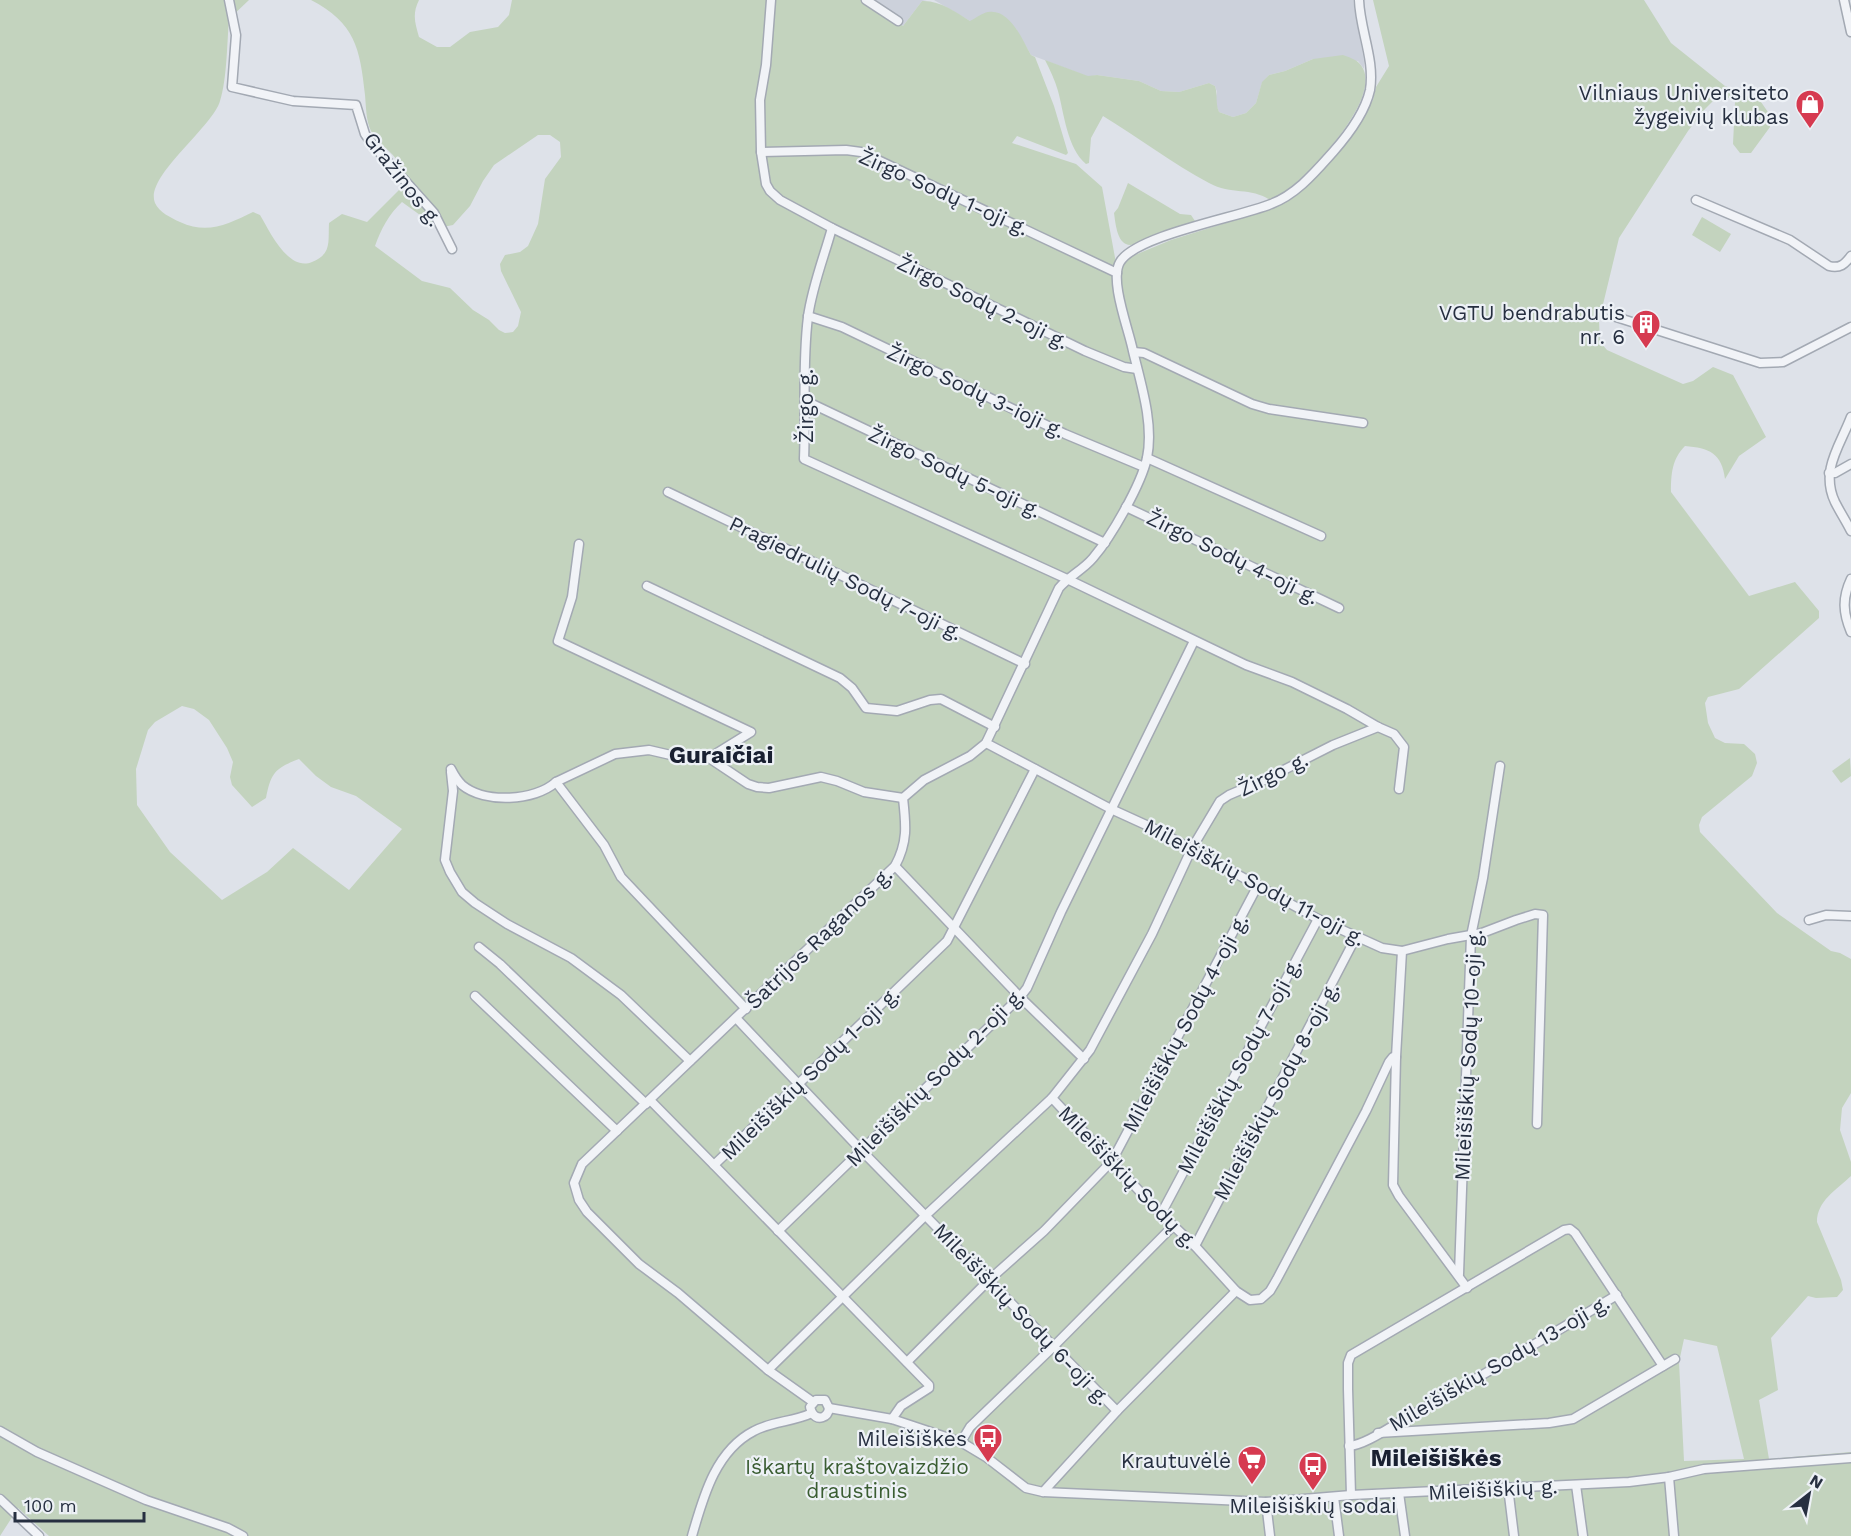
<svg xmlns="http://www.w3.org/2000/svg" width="1851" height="1536" font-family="'Work Sans',sans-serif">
<rect width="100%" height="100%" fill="#dee2e9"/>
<!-- built -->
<g fill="#ccd1db">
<path d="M862,0H927L922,1L903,26Z"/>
<path d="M934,0H1353L1364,61V69L1358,61L1313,59L1285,71L1269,75L1262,83L1256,103L1246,113L1233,117L1219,112L1215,102L1217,92L1215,86L1209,83L1179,92L1161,91L1139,81L1097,75L1089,77L1031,55L1016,29L970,21Z"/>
</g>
<!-- green -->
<g fill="#c3d3be" fill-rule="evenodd">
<path d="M0,0H249L229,19C227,43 227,80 220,101C212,128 144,177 155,203C159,212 171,218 180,222C208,235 228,224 253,212L260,215C269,230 288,272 312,262C332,254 328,242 329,223L342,214L367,222L403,186C402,179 402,169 399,163C392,151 378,144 371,131C366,121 366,106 365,95C360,48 355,23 311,0H419C412,14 415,23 419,37L437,47H450L470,32L498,27L509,15L512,0H862L903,26L922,1C939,0 956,12 970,21C976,18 982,13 988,12C1010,8 1023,41 1031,55L1035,57L1054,106L1068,153L1066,155L1017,136L1012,143L1076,164L1102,187L1116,263L1124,264L1130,257L1171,240L1270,209L1288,201L1302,191L1337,155L1356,129L1373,100L1376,87L1389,66L1373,0H1644L1671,43L1725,86L1761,102L1770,115V127L1751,153H1740L1733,144L1735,102L1721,93L1705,109L1688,131L1619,238L1599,321L1600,342L1607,350L1683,384L1693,381L1713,367L1733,375L1766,437L1739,456L1725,479C1722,453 1709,448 1685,446C1672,459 1671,474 1671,492L1749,596L1795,582L1819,611V618L1739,689L1708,697L1705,703L1708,723L1715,738L1725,743L1744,744L1755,754L1757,763L1752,776L1702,817L1699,825L1700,832L1777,913L1831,951L1840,953L1851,959V1093L1842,1108L1840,1130L1851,1162V1176C1836,1190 1817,1201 1817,1222L1841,1280L1843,1290L1837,1297L1816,1298L1808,1296L1771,1338L1778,1390L1759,1400L1769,1459L1851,1452V1536H49L18,1508L0,1536ZM538,135H550L560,142L561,157L545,179L538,224L528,246L520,252L505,255L500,264L501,271L521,312L518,326L513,332L505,333L499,330L489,320L473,310L450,288L422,281L375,246C381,229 389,214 402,202L438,228L453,225L470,206L483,181L494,165ZM182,706L194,709L209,720L227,748L233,762L230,777L232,785L252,807L266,798C271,773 275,768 299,759L316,776L331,787L356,796L402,829L349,890L293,848L267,872L222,900L170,852L137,805L136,769L148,730L155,722ZM1684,1339L1717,1346L1744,1459L1684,1461L1679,1362Z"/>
<path d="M1343,55C1348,57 1355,59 1359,63C1388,92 1313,170 1290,188C1284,193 1277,196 1270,200C1251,187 1231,195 1209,183C1173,164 1138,137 1103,116L1091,138L1089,163L1086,164C1067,148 1064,113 1058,91C1055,80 1050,70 1045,60L1088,76L1097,75L1139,81L1161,91L1179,92L1209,83L1215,86C1218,95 1215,102 1219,112L1233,117L1246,113L1256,103L1262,82L1269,75L1285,71L1313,59Z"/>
<path d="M1128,183L1180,214L1191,215L1195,221C1183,226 1170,228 1159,233C1151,235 1145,240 1138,243C1118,252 1116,227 1114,213L1118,208Z"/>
<path d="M1702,217L1731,234L1720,252L1692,235Z"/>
<path d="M1850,758L1851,776L1841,783L1832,771Z"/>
</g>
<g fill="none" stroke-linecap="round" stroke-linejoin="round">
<!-- street casing -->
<g stroke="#a3a9b3" stroke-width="11">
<g id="street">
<path d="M229,0L236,35L232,87L293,101L356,105L365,134L372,144L434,213L452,249"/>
<path d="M771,0L766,65L760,100L761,152L766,184L770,191L780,200L832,228C824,257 812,287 808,317C802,364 806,412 804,459L1067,579L1246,665L1292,682L1347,709L1378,727L1394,734L1404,747L1399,789"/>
<path d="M866,0L898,21"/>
<path d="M1844,0L1851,32"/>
<path d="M761,152L846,150L861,152L1117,273"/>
<path d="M1696,200L1790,240L1829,266C1840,269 1845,264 1851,256"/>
<path d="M832,228L1085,351L1124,367L1137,369"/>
<path d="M808,316L842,327L1065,434L1144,467"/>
<path d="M1613,316L1760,363L1783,362L1851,327"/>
<path d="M1134,352L1144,353L1252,404L1269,409L1363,423"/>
<path d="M806,401L1105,543"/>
<path d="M1851,417C1840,446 1820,470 1835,502C1840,512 1846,521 1851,531"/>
<path d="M1147,458L1321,536"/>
<path d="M1829,473H1835L1851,464"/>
<path d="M668,492L1025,664"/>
<path d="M1126,507L1339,608"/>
<path d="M579,544L572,597L558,641L751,732L709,758"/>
<path d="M1851,579C1842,598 1843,613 1851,632"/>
<path d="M647,586L840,678L852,688L866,708L897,711L930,700L941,699L995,727"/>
<path d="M986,743L1111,809L1157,830L1318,919L1382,948L1402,951L1448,939L1482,933L1516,920L1535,914L1543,915L1537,1124"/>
<path d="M451,769C454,775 457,780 462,785C485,804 535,801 556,782L615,754L649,750L675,756L709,758L748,784L757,787L769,788L821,777L837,781L864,792L903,798"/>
<path d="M451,772L453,791L445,860L450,872L462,892L475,903L507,924L571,958L621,995L690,1061"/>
<path d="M556,782L604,845L621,877L746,1009"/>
<path d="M895,866L1020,997L1084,1059"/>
<path d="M1809,920L1826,915L1851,916"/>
<path d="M479,947L500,964L646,1104"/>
<path d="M1402,951L1396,1057L1393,1185L1399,1196L1467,1288"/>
<path d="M475,996L617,1131"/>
<path d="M736,1018L861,1150L1117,1411L1043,1492"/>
<path d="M1052,1098L1090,1050L1152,934L1192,848L1220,801L1229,795L1264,780L1333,745L1378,727"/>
<path d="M650,1100L714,1165"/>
<path d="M1161,1214L1318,919"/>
<path d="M778,1231L1020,997L1027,988L1061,912L1194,641"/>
<path d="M1195,1246L1356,937"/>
<path d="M1459,1274L1471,936L1483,878L1500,766"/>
<path d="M907,1362L989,1280L1044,1231L1112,1161L1258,885"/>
<path d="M768,1370L926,1215L1052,1098L1161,1214L1195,1246L1236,1291L1250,1300L1261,1299L1270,1291L1277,1279L1366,1111L1389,1062L1393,1057H1396"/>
<path d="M813,1402L768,1370L678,1293L639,1264L587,1212L579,1200L574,1183L582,1164L895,866C908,842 906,825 903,798L924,780L970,756L986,743L1059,588C1069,576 1083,570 1093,558C1111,537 1141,485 1147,458C1154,424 1141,384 1133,351C1129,330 1109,280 1120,262C1136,235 1240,217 1271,204C1297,194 1315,172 1333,152C1348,135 1365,113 1370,90C1375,60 1360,30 1359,0"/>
<path d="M829,1408L892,1419L961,1442L986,1457L1026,1488L1043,1492L1266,1502L1351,1495L1629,1482L1669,1477L1704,1469L1851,1458"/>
<path d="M1117,1411L1236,1291"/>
<path d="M812,1413L810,1407L816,1400H825L829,1408"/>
<path d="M812,1413C818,1421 828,1418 829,1408"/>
<path d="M892,1419L901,1406L929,1388V1385L714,1165L947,941L1035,769"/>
<path d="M0,1431L37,1452L146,1500L228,1528L243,1536"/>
<path d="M1378,1433L1549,1423L1573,1419L1675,1359"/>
<path d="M961,1442L970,1427L1054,1346L1173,1226"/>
<path d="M1349,1446C1366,1445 1394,1424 1410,1416C1480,1377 1549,1336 1617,1295"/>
<path d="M1669,1477L1674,1536"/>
<path d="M1576,1485L1583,1536"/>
<path d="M1508,1487L1514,1536"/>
<path d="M1399,1493L1405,1536"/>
<path d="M1351,1495L1348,1389V1363L1351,1355L1564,1230L1570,1229L1575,1233L1663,1366"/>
<path d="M1334,1497L1339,1536"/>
<path d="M0,1499L39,1536"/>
<path d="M1266,1502L1270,1536"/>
<path d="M692,1536C703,1498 715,1451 754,1431C772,1421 793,1422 812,1413"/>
</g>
</g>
<!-- street -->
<use href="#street" stroke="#f1f3f7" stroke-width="8"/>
</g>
<!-- icons -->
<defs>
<g id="shop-pin" transform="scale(1.5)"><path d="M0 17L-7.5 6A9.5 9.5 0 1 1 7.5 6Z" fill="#d63a50" stroke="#edf1f6"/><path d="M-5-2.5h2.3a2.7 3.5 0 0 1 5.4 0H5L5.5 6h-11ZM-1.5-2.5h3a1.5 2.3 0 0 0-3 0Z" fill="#fff"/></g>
<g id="building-pin" transform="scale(1.5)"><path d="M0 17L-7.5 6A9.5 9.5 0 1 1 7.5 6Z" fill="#d63a50" stroke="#edf1f6"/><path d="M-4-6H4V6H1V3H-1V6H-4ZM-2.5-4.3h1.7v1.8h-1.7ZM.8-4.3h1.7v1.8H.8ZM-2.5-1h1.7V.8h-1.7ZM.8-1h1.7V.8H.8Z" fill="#fff"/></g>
<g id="bus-pin" transform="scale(1.5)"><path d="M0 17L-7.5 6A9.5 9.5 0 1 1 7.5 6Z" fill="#d63a50" stroke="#edf1f6"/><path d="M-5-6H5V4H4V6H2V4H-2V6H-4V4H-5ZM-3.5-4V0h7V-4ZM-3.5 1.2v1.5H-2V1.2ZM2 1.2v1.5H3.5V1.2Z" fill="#fff"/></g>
<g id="supermarket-pin" transform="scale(1.5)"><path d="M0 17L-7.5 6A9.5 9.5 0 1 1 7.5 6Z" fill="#d63a50" stroke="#edf1f6"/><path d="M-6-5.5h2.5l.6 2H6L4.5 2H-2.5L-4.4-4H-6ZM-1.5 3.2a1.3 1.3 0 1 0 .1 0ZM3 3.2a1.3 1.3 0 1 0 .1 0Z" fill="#fff"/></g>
</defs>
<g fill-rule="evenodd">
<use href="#shop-pin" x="1810" y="104"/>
<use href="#building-pin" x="1646" y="324"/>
<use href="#bus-pin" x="988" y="1438"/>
<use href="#supermarket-pin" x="1252" y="1460"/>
<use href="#bus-pin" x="1313" y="1466"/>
</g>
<g text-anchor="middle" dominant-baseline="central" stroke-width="4.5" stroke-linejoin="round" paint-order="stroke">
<!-- poi labels -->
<g font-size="21" fill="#262f40" stroke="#edf1f6" text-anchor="end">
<text x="1789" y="92">Vilniaus Universiteto<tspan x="1789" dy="24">žygeivių klubas</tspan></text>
<text x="1625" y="312">VGTU bendrabutis<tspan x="1625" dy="24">nr. 6</tspan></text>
<text x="967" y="1438">Mileišiškės</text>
<text x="1231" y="1460">Krautuvėlė</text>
<text x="1313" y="1505" text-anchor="middle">Mileišiškių sodai</text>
</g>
<!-- street labels -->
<g font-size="21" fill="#262f40" stroke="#edf1f6">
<text transform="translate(403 179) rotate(52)">Gražinos g.</text>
<text transform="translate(944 192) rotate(24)">Žirgo Sodų 1-oji g.</text>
<text transform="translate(983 302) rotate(26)">Žirgo Sodų 2-oji g.</text>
<text transform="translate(976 391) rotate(25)">Žirgo Sodų 3-ioji g.</text>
<text transform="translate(805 406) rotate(-90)">Žirgo g.</text>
<text transform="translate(955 472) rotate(25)">Žirgo Sodų 5-oji g.</text>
<text transform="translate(1233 557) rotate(26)">Žirgo Sodų 4-oji g.</text>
<text transform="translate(846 578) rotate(26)">Pragiedrulių Sodų 7-oji g.</text>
<text transform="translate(1273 774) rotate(-26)">Žirgo g.</text>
<text transform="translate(1255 882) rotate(28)">Mileišiškių Sodų 11-oji g.</text>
<text transform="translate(819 938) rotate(-44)">Šatrijos Raganos g.</text>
<text transform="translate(1185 1023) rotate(-62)">Mileišiškių Sodų 4-oji g.</text>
<text transform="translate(1468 1055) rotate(-87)">Mileišiškių Sodų 10-oji g.</text>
<text transform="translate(1239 1066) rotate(-62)">Mileišiškių Sodų 7-oji g.</text>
<text transform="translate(810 1073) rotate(-44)">Mileišiškių Sodų 1-oji g.</text>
<text transform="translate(935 1077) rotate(-45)">Mileišiškių Sodų 2-oji g.</text>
<text transform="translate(1276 1091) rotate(-62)">Mileišiškių Sodų 8-oji g.</text>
<text transform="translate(1128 1177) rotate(46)">Mileišiškių Sodų g.</text>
<text transform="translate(1022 1314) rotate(46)">Mileišiškių Sodų 6-oji g.</text>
<text transform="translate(1499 1363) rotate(-30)">Mileišiškių Sodų 13-oji g.</text>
<text transform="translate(1493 1489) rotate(-3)">Mileišiškių g.</text>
</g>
<!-- park labels -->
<g font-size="21" fill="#3a5d32" stroke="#edf1f6">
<text x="857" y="1466">Iškartų kraštovaizdžio<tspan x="857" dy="24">draustinis</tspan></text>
</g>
<!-- quarter labels -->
<g font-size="24" font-weight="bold" fill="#192031" stroke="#edf1f6">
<text x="721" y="755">Guraičiai</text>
<text x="1436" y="1458">Mileišiškės</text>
</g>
</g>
<!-- north arrow -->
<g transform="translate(1809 1494) rotate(31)" stroke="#edf1f6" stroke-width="4.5" paint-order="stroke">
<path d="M0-4.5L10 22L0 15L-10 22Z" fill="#262f40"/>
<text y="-9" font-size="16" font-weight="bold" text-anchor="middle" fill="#262f40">N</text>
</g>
<!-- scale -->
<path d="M15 1512v9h129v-9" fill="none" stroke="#262f40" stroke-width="3"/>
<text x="24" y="1512" font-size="18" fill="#262f40" stroke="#edf1f6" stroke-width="4.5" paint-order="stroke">100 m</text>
</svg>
